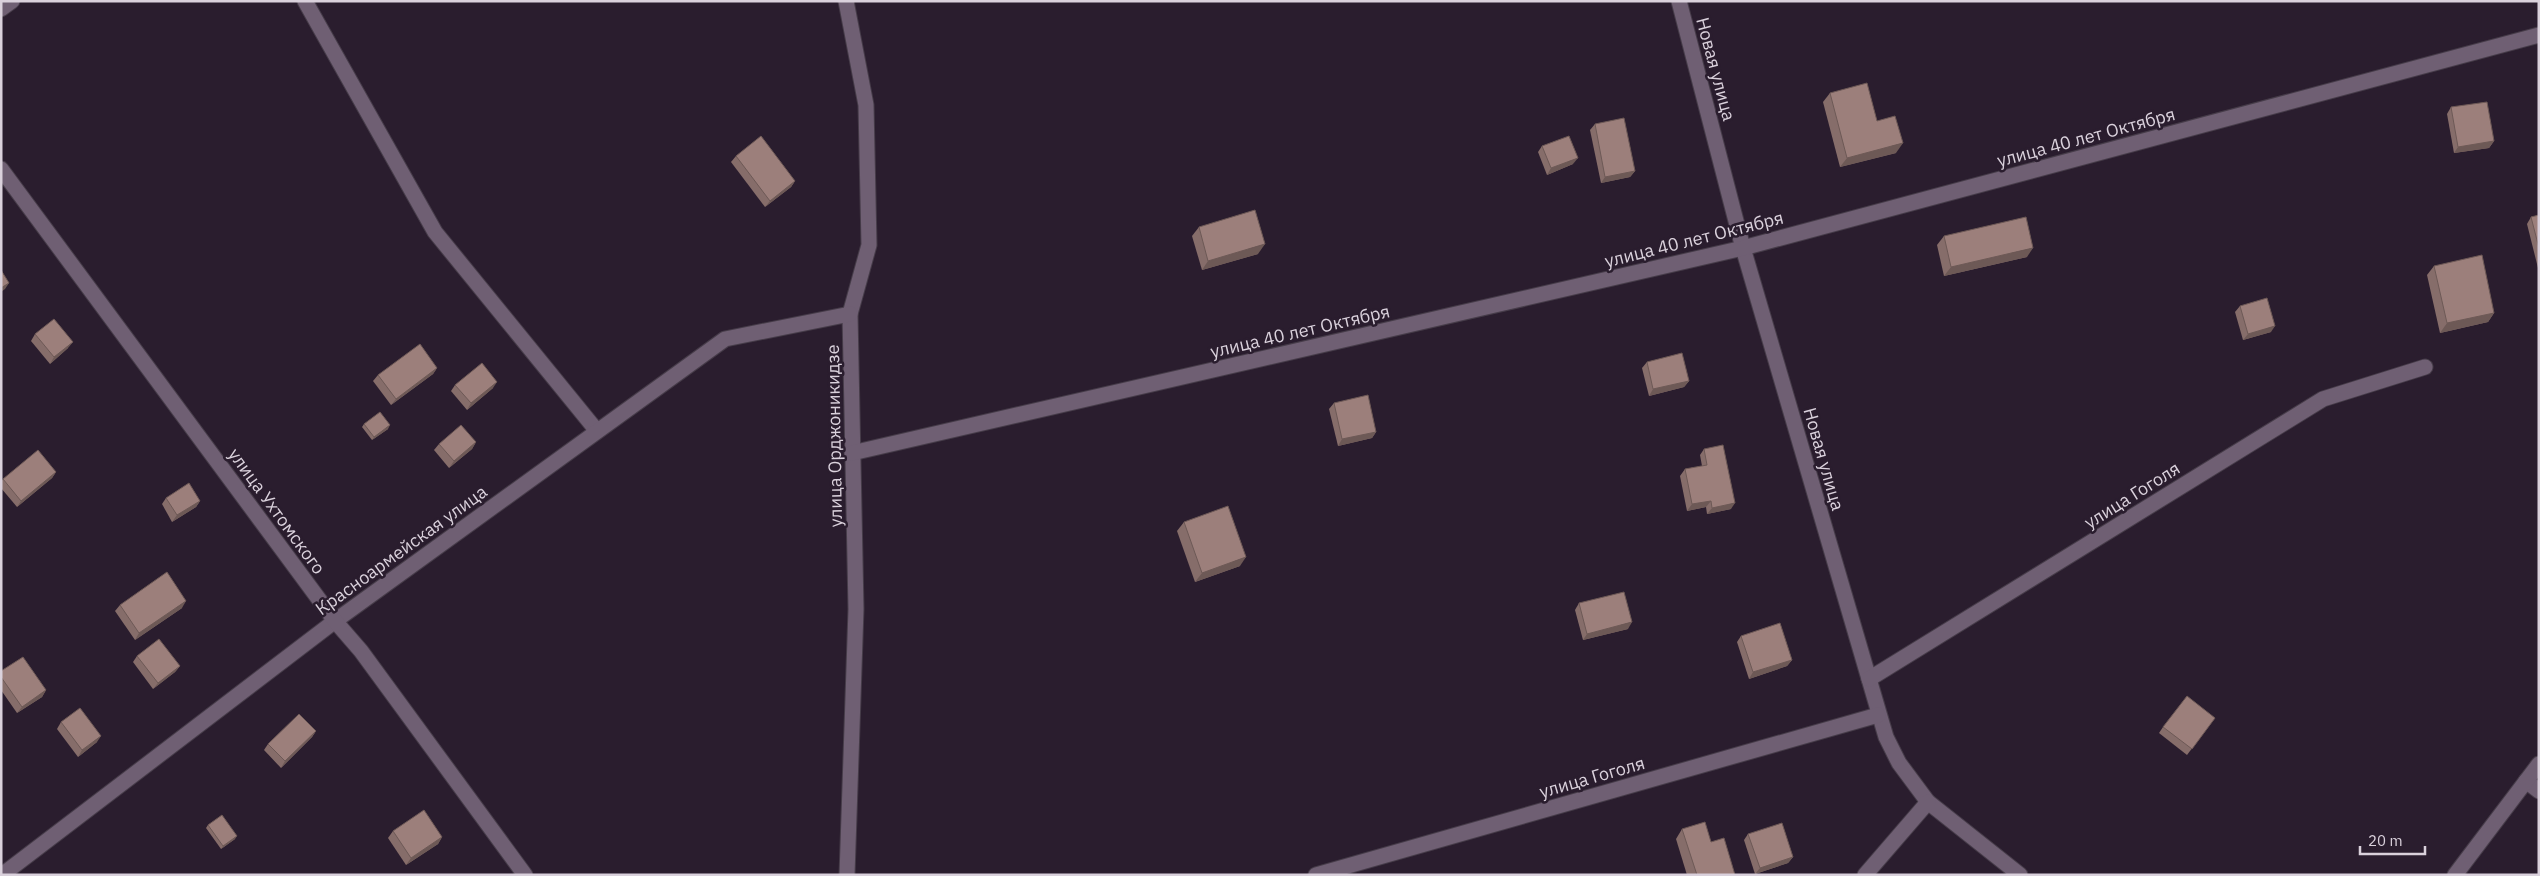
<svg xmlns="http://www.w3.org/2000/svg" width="2540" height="876" font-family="'IBM Plex Sans',sans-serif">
<rect width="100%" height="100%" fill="#2a1d2e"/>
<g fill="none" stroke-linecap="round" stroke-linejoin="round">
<!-- street casing -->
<g stroke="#463c49" stroke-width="17">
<g id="street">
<path d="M305,1L435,232L597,431"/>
<path d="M846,1L866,105L869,245L850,314L856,609L847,875"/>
<path d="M1679,1L1743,248L1886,737L1899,763L1928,802L2020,875"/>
<path d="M852,453L1743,248L2539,35"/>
<path d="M1869,679L2323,399L2425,367"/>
<path d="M2526,781L2539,791"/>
<path d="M2,875L335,621L725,339L850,314"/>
<path d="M1316,875L1878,715"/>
<path d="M1865,875L1928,802"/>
<path d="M2455,875L2539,764"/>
</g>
</g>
<!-- secondary casing -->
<g stroke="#463c49" stroke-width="17">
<g id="secondary">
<path d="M1,9L12,1"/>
<path d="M1,169L335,621L361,651L525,875"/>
</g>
</g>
<!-- street -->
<use href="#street" stroke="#6f5f73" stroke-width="15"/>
<!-- secondary -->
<use href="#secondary" stroke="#6f5f73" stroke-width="15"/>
</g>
<!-- wall -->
<g fill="#866d6a">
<path d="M1830,93L1877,121L1896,153L1840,167L1823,102Z"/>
<path d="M2451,107L2494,141L2489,148L2454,153L2447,114Z"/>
<path d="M1595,124L1635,171L1630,177L1601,183L1590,130Z"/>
<path d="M1542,146L1573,164L1547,175L1538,152Z"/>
<path d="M736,156L795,181L791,187L765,207L731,162Z"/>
<path d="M2539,215V268H2538L2527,224L2531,217Z"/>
<path d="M1199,227L1258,254L1202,270L1192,236Z"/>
<path d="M1944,236L2027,257L1944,276L1937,245Z"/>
<path d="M2434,266L2494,313L2488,322L2440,333L2427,275Z"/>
<path d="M2240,306L2271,332L2243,340L2235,312Z"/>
<path d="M35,334L68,348L50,364L31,341Z"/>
<path d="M1647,362L1689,381L1684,387L1649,396L1642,368Z"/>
<path d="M437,368L433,374L391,405L373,381L378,375Z"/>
<path d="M455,385L493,388L467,410L451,391Z"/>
<path d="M1334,403L1376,432L1372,438L1338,446L1329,409Z"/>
<path d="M364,424L388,429L372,440L362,427Z"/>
<path d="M476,442L472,449L449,468L434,450L439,444Z"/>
<path d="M1704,449L1731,509L1707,514L1706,507L1687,511L1680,476L1685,469L1702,466L1700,455Z"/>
<path d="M56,472L52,478L17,507L1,488V482L3,479Z"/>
<path d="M166,498L200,501L196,507L172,522L162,504Z"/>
<path d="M1184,522L1240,566L1195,582L1177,531Z"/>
<path d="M1579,603L1628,629L1583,640L1575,610Z"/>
<path d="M120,605L182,608L135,640L115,611Z"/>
<path d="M1741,636L1792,660L1787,666L1749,679L1737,642Z"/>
<path d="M137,656L180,666L175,672L153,689L133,662Z"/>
<path d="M1,671L46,690L42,697L17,713L1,690Z"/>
<path d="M2215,718L2187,755L2159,733L2163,727Z"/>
<path d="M61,722L97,742L78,757L57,729Z"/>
<path d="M316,731L312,737L281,768L264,750L268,744Z"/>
<path d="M208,825L235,839L221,849L206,828Z"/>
<path d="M1682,829L1711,842L1735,875H1687L1676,839Z"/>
<path d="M393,831L442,837L438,844L406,865L388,838Z"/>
<path d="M1748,834L1793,857L1788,863L1755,874L1744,840Z"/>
</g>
<!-- shaded-wall -->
<g fill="#6d5956">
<path d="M2494,141L2489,148L2454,153L2458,147Z"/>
<path d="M1903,143L1896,153L1840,167L1847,158Z"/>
<path d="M1578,158L1573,164L1547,175L1551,168Z"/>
<path d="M1635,171L1630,177L1601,183L1605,177Z"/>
<path d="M795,181L791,187L765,207L770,201Z"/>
<path d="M1265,244L1258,254L1202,270L1208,261Z"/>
<path d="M2033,248L2027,257L1944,276L1951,267Z"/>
<path d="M9,283L5,289L1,292V288Z"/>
<path d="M2494,313L2488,322L2440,333L2447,323Z"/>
<path d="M2275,326L2271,332L2243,340L2248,334Z"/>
<path d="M73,342L68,348L50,364L54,357Z"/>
<path d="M437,368L433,374L391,405L396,399Z"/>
<path d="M1689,381L1684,387L1649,396L1653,389Z"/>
<path d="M497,382L493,388L467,410L471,403Z"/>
<path d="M390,425L388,429L372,440L374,437Z"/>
<path d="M1376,432L1372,438L1338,446L1342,439Z"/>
<path d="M476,442L472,449L449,468L454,461Z"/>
<path d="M56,472L52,478L17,507L21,501Z"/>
<path d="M200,501L196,507L172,522L177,515Z"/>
<path d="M1711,501L1706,507L1687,511L1692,504Z"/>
<path d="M1735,503L1731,509L1707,514L1712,508Z"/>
<path d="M1246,557L1240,566L1195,582L1202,573Z"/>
<path d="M186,601L182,608L135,640L139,633Z"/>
<path d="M1632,622L1628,629L1583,640L1587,634Z"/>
<path d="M1792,660L1787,666L1749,679L1753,672Z"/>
<path d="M180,666L175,672L153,689L158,683Z"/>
<path d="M46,690L42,697L17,713L22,707Z"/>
<path d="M316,731L312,737L281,768L285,761Z"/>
<path d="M101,736L97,742L78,757L82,750Z"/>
<path d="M237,836L235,839L221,849L223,846Z"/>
<path d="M442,837L438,844L406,865L411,858Z"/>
<path d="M1793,857L1788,863L1755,874L1760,868Z"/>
</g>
<!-- building -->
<g fill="#9c7f7b" stroke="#6d5956">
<path d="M1867,83L1877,121L1895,116L1903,143L1847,158L1830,93Z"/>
<path d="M2487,102L2494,141L2458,147L2451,107Z"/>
<path d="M1624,118L1635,171L1605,177L1595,124Z"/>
<path d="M761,136L795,181L770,201L736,156Z"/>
<path d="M1569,136L1578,158L1551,168L1542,146Z"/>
<path d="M1255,210L1265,244L1208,261L1199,227Z"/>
<path d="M2539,215V248L2531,217Z"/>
<path d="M2026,217L2033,248L1951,267L1944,236Z"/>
<path d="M2482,255L2494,313L2447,323L2434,266Z"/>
<path d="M1,270L9,283L1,288Z"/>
<path d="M2267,298L2275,326L2248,334L2240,306Z"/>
<path d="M54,319L73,342L54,357L35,334Z"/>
<path d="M420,344L437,368L396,399L378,375Z"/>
<path d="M1682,353L1689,381L1653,389L1647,362Z"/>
<path d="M482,363L497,382L471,403L455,385Z"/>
<path d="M1368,395L1376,432L1342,439L1334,403Z"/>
<path d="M380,412L390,425L374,437L364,424Z"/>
<path d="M461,425L476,442L454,461L439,444Z"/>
<path d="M1723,445L1735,503L1712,508L1711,501L1692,504L1685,469L1707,465L1704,449Z"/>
<path d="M38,450L56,472L21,501L3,479Z"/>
<path d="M189,483L200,501L177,515L166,498Z"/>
<path d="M1228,506L1246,557L1202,573L1184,522Z"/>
<path d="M167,572L186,601L139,633L120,605Z"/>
<path d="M1624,592L1632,622L1587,634L1579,603Z"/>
<path d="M1780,623L1792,660L1753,672L1741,636Z"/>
<path d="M159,639L180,666L158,683L137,656Z"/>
<path d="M23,657L46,690L22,707L1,677V671Z"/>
<path d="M2187,696L2215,718L2192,749L2163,727Z"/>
<path d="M80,708L101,736L82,750L61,722Z"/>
<path d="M299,714L316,731L285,761L268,744Z"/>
<path d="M424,810L442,837L411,858L393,831Z"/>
<path d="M222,815L237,836L223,846L208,825Z"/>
<path d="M1705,822L1711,842L1724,838L1735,875H1697L1682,829Z"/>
<path d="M1782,823L1793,857L1760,868L1748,834Z"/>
</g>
<g text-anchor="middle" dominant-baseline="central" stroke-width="5" stroke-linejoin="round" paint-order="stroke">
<!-- street labels -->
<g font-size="18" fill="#dad1dc" stroke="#2a1d2e">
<text transform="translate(1716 69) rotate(75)">Новая улица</text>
<text transform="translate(2086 137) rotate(-15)">улица 40 лет Октября</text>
<text transform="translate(1694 239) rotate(-14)">улица 40 лет Октября</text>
<text transform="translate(1300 331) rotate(-13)">улица 40 лет Октября</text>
<text transform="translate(834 436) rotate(-91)">улица Орджоникидзе</text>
<text transform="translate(1824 459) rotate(74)">Новая улица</text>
<text transform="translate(2132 495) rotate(-32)">улица Гоголя</text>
<text transform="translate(277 511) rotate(54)">улица Ухтомского</text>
<text transform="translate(401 550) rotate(-36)">Красноармейская улица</text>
<text transform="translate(1592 777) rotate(-16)">улица Гоголя</text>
</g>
</g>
<!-- border -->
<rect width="2540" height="876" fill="none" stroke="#dad1dc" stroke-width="5"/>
<!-- scale -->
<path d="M2360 846v8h65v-8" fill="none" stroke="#dad1dc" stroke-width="2.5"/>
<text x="2368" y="846" font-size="15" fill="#dad1dc" stroke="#2a1d2e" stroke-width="4" paint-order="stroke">20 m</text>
</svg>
